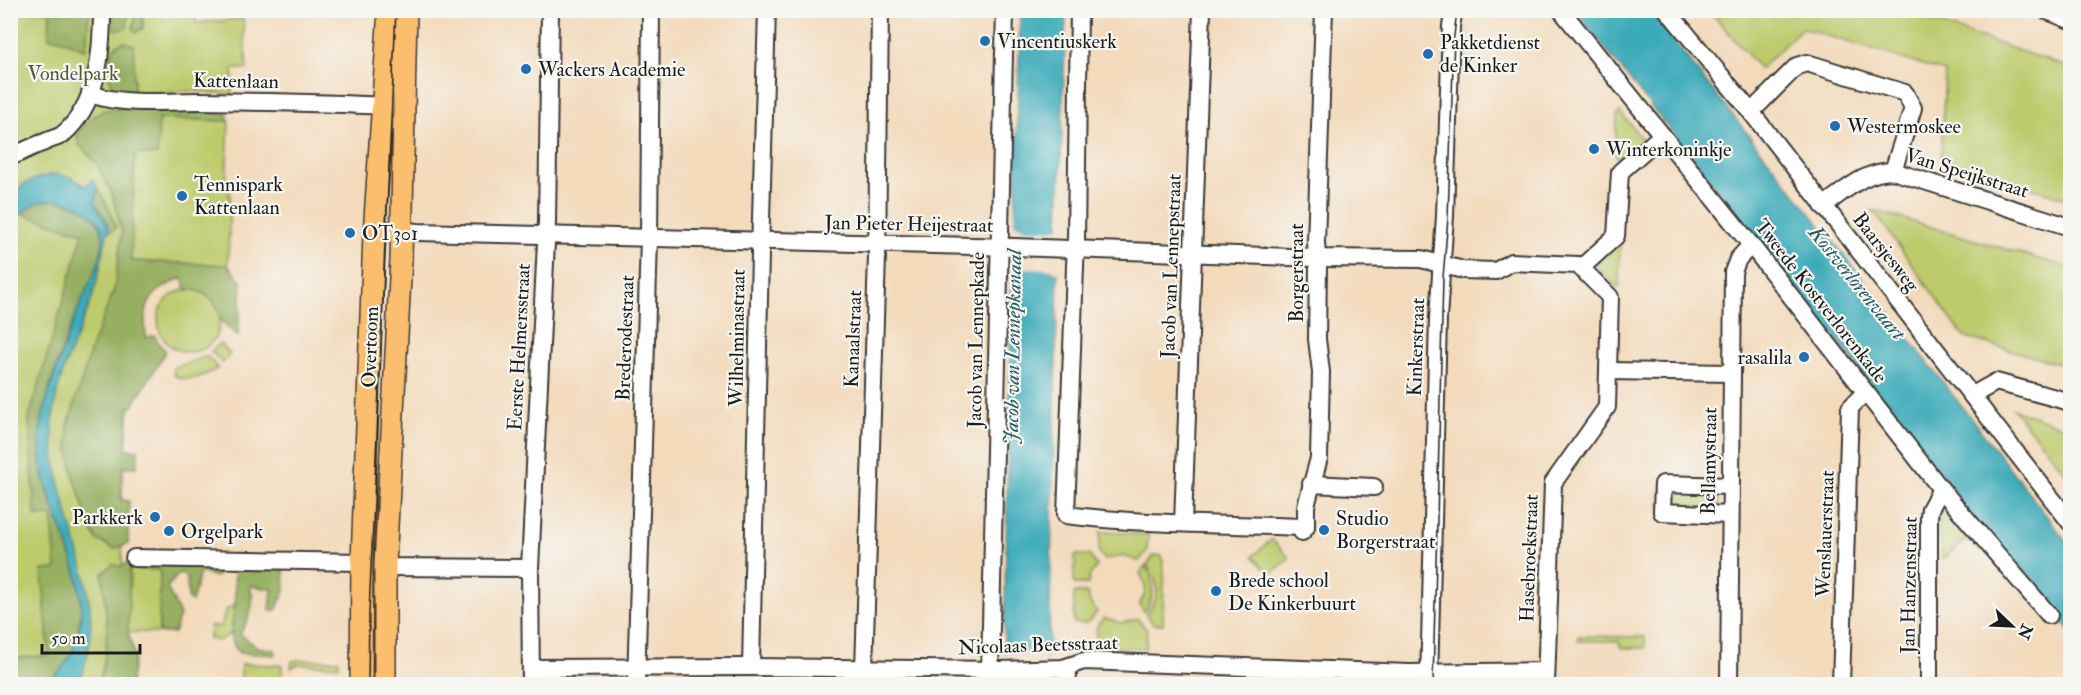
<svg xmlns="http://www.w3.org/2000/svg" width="2081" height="695" font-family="'IM FELL Double Pica',serif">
<rect width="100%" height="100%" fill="#f6f6f2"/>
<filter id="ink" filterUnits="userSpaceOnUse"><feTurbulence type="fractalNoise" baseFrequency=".0167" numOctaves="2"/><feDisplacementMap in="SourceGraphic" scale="12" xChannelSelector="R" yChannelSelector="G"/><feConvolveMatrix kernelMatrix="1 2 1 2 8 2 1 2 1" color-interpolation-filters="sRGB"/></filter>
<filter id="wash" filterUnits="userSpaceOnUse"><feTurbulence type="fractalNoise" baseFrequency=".008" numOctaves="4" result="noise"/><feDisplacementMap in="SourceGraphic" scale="24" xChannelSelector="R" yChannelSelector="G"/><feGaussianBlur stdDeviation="1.35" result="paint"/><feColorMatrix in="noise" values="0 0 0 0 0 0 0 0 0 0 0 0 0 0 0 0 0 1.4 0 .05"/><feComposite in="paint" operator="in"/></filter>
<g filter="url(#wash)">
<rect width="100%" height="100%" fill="#f3dabb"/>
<!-- green -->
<g fill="#bdcb6d" stroke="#6c7444" stroke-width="1.5">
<path d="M194,10L196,23L243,19L247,69H233L232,94L184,91L136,96L135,159V154L158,119L229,121L226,187H230L228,265L131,261L122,493L123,684H11L10,11Z"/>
<path d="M1710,11H1902L2070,68V200L1941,160L1945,72L1802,28L1760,69Z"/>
<path d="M1620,112L1646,144L1623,163L1615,154L1617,115Z"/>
<path d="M1873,210L2070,268V367L1964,337Z"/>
<path d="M1620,240L1619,287H1616L1595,264Z"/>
<circle cx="189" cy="321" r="31"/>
<path d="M220,343L230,354L223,363L211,352Z"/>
<path d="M207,356L218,368C206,375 188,384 174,375L173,368Z"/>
<path d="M2013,409L2070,429V478Z"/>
<path d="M1662,482L1719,483L1718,517L1661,515Z"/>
<path d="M1943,503L1952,510L1970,537L1942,559L1937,509Z"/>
<path d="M1100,532L1148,534L1147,551L1139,561L1122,556L1105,560L1099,552Z"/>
<path d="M1272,539L1289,558L1270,575L1253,556Z"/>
<path d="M1075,555H1089L1097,566L1090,575L1088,584H1074Z"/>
<path d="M1154,555L1162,556L1164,571L1163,624H1153L1146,615C1161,596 1160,585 1147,565Z"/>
<path d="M1146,566C1155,583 1155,596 1145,612L1139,605C1147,593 1147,586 1140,573Z"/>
<path d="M129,569H161L159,633L128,632Z"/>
<path d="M1074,593H1087L1091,604L1097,612L1088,623H1074Z"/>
<path d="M235,604L231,634L218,641L209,639L210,626H221L226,610Z"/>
<path d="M1103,618L1121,623L1138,619L1147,630L1146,648L1095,647L1097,626Z"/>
<path d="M1578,636L1645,637V648H1621L1618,641H1578Z"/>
<path d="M300,660H339V666L298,664L291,668L292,661Z"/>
<path d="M241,664L282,665L281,684H241Z"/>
<path d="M650,677L880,683V684H650Z"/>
</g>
<!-- forest -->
<g fill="#96af60" stroke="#59663e" stroke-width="1.5">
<path d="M50,11H89L86,50L57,38H49Z"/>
<path d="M113,11H128L127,28L117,30L113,27Z"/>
<path d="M136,11H143V28L136,32L133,29Z"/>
<path d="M124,42L134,45V96L111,86C109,71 105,46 124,42Z"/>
<path d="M145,108L227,113L229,121L159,119L157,155L135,154L131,261L228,265L242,283L238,336C233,331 224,325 220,318C219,315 219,312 218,309C212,295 200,290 186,289L182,278C151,291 142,302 146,337L155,336L159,344L166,351L132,407H129L126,449L138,450L137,467H123L121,500L129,501L128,544L114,549L97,540L90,528L73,473L68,446V425L92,346L114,290L122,232L112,194L97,164L78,143L77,135C99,104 109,109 145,108Z"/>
<path d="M98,188L111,213L116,228L107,233C111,221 101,213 95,203Z"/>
<path d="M56,200C75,204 101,213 103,236C105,257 90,282 82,300C67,336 42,397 40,435C36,491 73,539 80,593C82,607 80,621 77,634C75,646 71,657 63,667C58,673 51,683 42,684C33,687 20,684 11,684V659L49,655L42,570L56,569L52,516H35L29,418L83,233L22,214L39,201Z"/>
<path d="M127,563L284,569L285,590L276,610L270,611L272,589L250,586C256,604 249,619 240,634L257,647L275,650L276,655L239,653C225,638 235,619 235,601C235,592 234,582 235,572L224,569L216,577L200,572L192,602L188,599L187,578L180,573L167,587L180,615L174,633H159L160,570L130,569L128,632L135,656L130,684H98C111,650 107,610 102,574L113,564L121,567Z"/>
</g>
<!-- water -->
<g fill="#3baab9" stroke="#2c636a" stroke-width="1.5">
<path d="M1020,11H1066L1059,227L1052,230L1050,269L1058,273L1049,649L1045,654L1046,684H1003L1012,273L1024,268L1026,229L1015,223Z"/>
<path d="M1575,11H1650L1873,292L2070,546V631L2028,574L2001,554L1819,317Z"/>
<path d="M54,174L72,178L85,186L93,179L98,188L95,203L109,227C103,250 100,274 92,298C77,340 53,381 53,427C51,515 118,598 78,684H43C73,667 85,627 80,593C73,539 37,492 40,437C40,417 48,398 53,379C62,352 71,324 83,298C91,280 102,260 103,239C104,215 70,198 50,200C32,202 20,213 11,227C10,220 9,209 10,202C15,184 38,177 54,174Z"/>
</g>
<!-- pier -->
<g fill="#f3dabb">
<path d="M1015,223L1026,229L1052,230L1059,227V231L1055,232L1054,267L1058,270V273L1050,269L1024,268L1012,273L1013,270L1022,266L1023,231L1014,227Z"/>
<rect x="1002" y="653" width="43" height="31"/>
</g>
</g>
<g filter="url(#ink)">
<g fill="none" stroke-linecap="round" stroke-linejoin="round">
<!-- minor casing -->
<g stroke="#3c3834" stroke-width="20">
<g id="minor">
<path d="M1079,10L1076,239L1066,515C1145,525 1226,524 1306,527"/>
<path d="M1561,10L1751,245L1941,489L2049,615"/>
<path d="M1667,10L1751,112L2070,522"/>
<path d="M2045,10L2070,20"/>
<path d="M90,93C116,106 170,101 200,101C261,102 322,102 383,106"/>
<path d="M1751,112L1797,66L1807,63L1905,93L1913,108L1893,171"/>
<path d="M10,157C22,152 33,146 45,142C50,139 57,138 62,135C98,105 102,53 102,10"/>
<path d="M1823,206C1846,190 1865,171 1893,171L2070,227"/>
<path d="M374,229L418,232L1014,247L1318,258L1421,259L1463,270L1496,271L1511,262L1578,265L1610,297L1607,407L1553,483L1546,684"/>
<path d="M1582,267L1616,236L1620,172L1662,135"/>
<path d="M1608,371L1731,373"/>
<path d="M1973,395L1996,382L2070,402"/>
<path d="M1311,484L1374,487"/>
<path d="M1729,515L1662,512L1663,484L1730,486"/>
<path d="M1183,523L1202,10"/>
<path d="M1302,532L1306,527V506L1319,458L1321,372L1317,339L1318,268L1316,243L1324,10"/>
<path d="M134,558L362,562"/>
<path d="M385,565L392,567L530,568"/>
<path d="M751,667L760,253L767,10"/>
<path d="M531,668L751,667L999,670L1063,668L1084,661L1409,673L1546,671"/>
<path d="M1063,668L1068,675L1067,684"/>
<path d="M864,669L877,256L880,10"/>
<path d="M887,669L888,684"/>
<path d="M990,670L1005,10"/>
<path d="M531,684L530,568L547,222L550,10"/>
<path d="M636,684L649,238L651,10"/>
<path d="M1429,684L1438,318L1445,216L1451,26L1454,10"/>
<path d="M1729,684L1733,272L1738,259L1751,245"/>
<path d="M1841,684L1850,408L1865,392"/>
<path d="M1929,684V517L1930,509L1941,489"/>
</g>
</g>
<!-- major casing -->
<g stroke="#3c3834" stroke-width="24">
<g id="major">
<path d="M361,684L362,562L374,234L389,10"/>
<path d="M385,684V565L401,259L406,10"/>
</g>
</g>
<!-- minor -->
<use href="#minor" stroke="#fff" stroke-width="16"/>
<!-- major -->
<use href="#major" stroke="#fbbe6e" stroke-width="21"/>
<!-- tram -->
<g stroke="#1c1c1c" stroke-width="1.5">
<path d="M368,684L369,613L396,10"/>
<path d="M1433,684L1443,278L1448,218L1454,36L1457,10"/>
</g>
</g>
</g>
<!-- markers -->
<g fill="#1f6fb2" stroke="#f6f6f2" stroke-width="2">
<circle cx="985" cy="41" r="6"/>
<circle cx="1428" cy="54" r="6"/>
<circle cx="526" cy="69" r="6"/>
<circle cx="1835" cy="126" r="6"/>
<circle cx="1594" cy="149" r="6"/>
<circle cx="182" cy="196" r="6"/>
<circle cx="350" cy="233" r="6"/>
<circle cx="1804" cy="357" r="6"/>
<circle cx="155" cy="517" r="6"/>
<circle cx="1324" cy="530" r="6"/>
<circle cx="169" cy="531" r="6"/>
<circle cx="1216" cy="591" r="6"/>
</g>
<g text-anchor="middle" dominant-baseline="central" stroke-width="4.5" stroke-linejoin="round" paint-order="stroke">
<!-- poi labels -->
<g font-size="20" fill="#1c1c1c" stroke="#f6f6f2" text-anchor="start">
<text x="997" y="41">Vincentiuskerk</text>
<text x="1440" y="42">Pakketdienst<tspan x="1440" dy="23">de Kinker</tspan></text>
<text x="538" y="69">Wackers Academie</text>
<text x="1847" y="126">Westermoskee</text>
<text x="1606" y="149">Winterkoninkje</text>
<text x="194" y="184">Tennispark<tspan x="194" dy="23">Kattenlaan</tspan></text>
<text x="362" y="233">OT301</text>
<text x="1792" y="357" text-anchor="end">rasalila</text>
<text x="143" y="517" text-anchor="end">Parkkerk</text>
<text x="1336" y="518">Studio<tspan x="1336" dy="23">Borgerstraat</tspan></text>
<text x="181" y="531">Orgelpark</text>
<text x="1228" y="580">Brede school<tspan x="1228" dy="23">De Kinkerbuurt</tspan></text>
</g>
<!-- park labels -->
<g font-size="20" fill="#545938" stroke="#f6f6f2">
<text x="73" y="73">Vondelpark</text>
</g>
<!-- street labels -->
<g font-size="20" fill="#1c1c1c" stroke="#f6f6f2">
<text transform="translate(236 81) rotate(1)">Kattenlaan</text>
<text transform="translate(1967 173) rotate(17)">Van Speijkstraat</text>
<text transform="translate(909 224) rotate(1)">Jan Pieter Heijestraat</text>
<text transform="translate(1886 252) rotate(52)">Baarsjesweg</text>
<text transform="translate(1171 266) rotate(-88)">Jacob van Lennepstraat</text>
<text transform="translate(1296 273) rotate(-90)">Borgerstraat</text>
<text transform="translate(1821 301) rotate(52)">Tweede Kostverlorenkade</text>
<text transform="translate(625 338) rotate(-88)">Brederodestraat</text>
<text transform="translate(737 338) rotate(-89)">Wilhelminastraat</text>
<text transform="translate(853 339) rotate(-88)">Kanaalstraat</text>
<text transform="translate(976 340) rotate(-89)">Jacob van Lennepkade</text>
<text transform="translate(370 347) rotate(-88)">Overtoom</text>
<text transform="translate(519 347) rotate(-87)">Eerste Helmersstraat</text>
<text transform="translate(1416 347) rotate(-88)">Kinkerstraat</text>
<text transform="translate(1709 461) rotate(-89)">Bellamystraat</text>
<text transform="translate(1825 534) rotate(-88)">Wenslauerstraat</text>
<text transform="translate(1529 558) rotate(-88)">Hasebroekstraat</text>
<text transform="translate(1909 585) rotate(-89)">Jan Hanzenstraat</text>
<text transform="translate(1038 645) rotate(-2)">Nicolaas Beetsstraat</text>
</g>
<!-- water labels -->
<g font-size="21" font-style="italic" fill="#2a5c63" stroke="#f6f6f2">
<text transform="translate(1857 283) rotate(51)">Kostverlorenvaart</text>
<text transform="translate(1013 347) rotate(-89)">Jacob van Lennepkanaal</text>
</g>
</g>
<!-- margin -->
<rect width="2081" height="695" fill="none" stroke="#f6f6f2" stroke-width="36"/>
<!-- north arrow -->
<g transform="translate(2012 626) rotate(113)" stroke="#f6f6f2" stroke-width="4.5" paint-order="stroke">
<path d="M0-4.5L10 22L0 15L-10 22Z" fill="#1c1c1c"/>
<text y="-9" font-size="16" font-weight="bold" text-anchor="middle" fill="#1c1c1c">N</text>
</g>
<!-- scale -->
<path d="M42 644v9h98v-9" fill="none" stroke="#1c1c1c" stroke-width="3"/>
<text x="51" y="644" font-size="18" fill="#1c1c1c" stroke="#f6f6f2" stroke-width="4.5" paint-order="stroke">50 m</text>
</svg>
